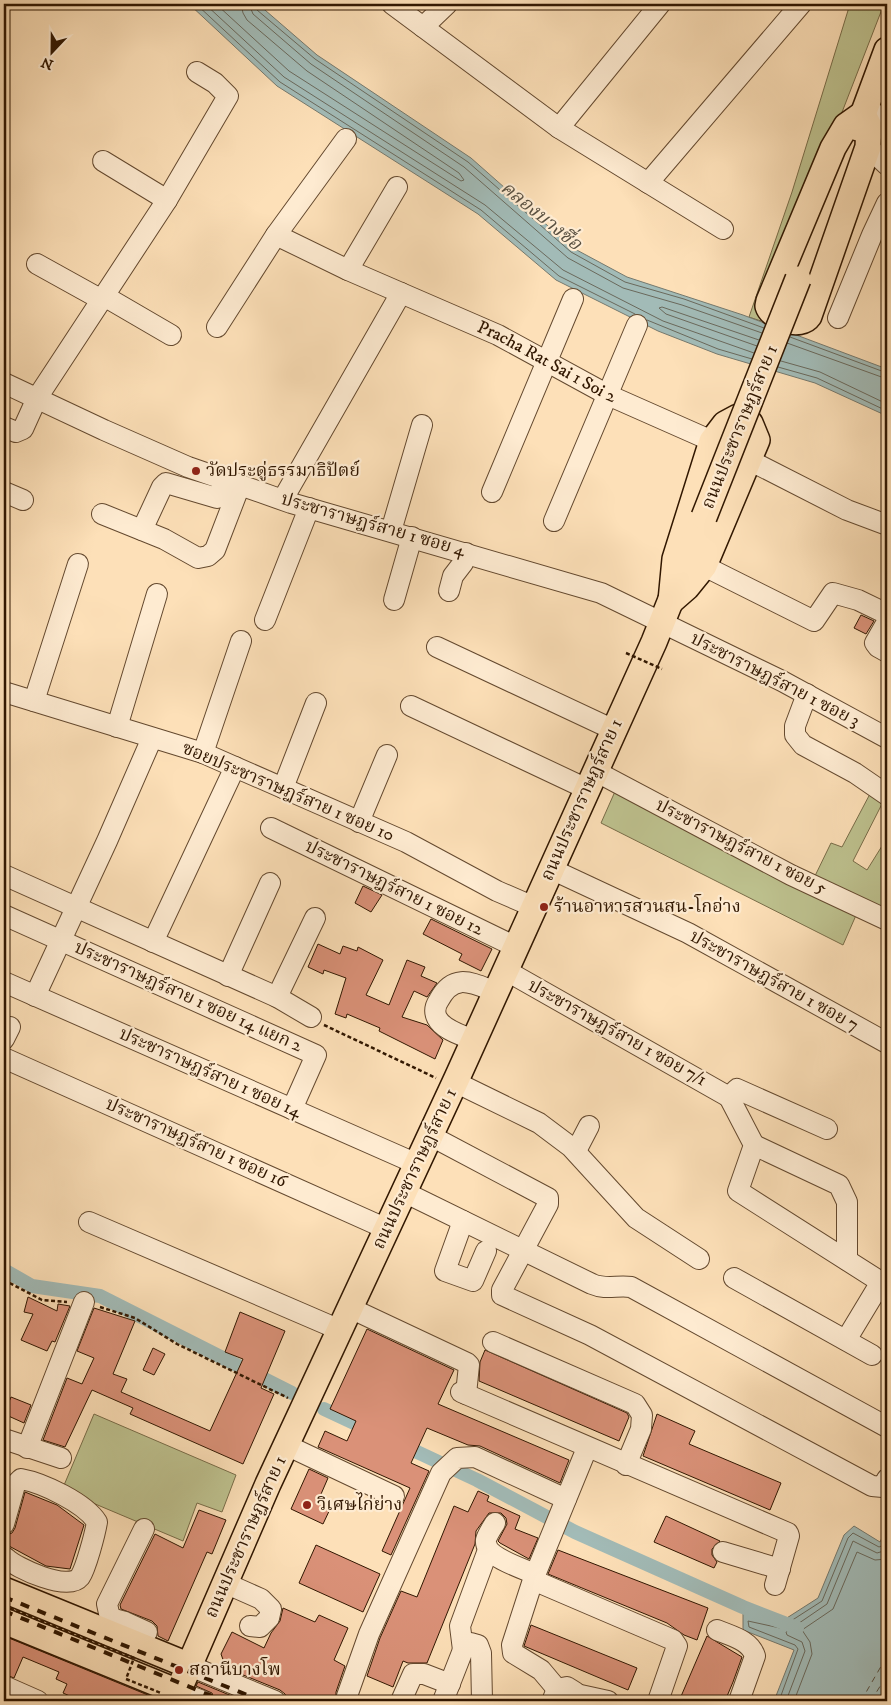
<svg xmlns="http://www.w3.org/2000/svg" width="891" height="1705" font-family="'IM FELL DW Pica','Noto Serif Thai',serif">
<rect width="100%" height="100%" fill="#fde0b8"/>
<filter id="stains"><feTurbulence type="fractalNoise" baseFrequency=".004" numOctaves="4"/><feColorMatrix values="0 0 0 0 .2 0 0 0 0 .09 0 0 0 0 .02 0 0 0 .5 -.17"/></filter>
<radialGradient id="worn" r=".72"><stop offset=".6" stop-color="#630" stop-opacity="0"/><stop offset="1" stop-color="#630" stop-opacity=".3"/></radialGradient>
<!-- green -->
<g fill="#bec28f" stroke="#786c48">
<path d="M850,4H884L761,321L749,317L792,192Z"/>
<path d="M621,778L813,880L831,843L842,847L871,792L884,800L853,861L867,870L887,838V928L857,913L843,945L601,823Z"/>
<path d="M94,1414L236,1475L222,1512L197,1503L183,1541L62,1490Z"/>
</g>
<!-- water -->
<g fill="#a2bbb7" stroke="#75796e">
<path d="M189,4H258L317,55L471,158L573,248L627,277L743,315L887,369V416L815,383L717,354L658,331L556,280L478,214L277,86Z"/>
<path d="M854,1526L880,1542L887,1528V1701H774L794,1650L743,1630V1607L751,1615L779,1623L818,1598L844,1535Z"/>
</g>
<g fill="none" stroke-linecap="round" stroke-linejoin="round">
<!-- shore -->
<g stroke="#6a695c" stroke-width="1">
<path d="M196,4L280,82L481,210L559,276L635,314"/>
<path d="M205,4L284,77L485,205L563,270L663,321L754,353"/>
<path d="M216,4L289,71L461,181L464,180L459,173L307,71L247,20L243,13L241,4"/>
<path d="M249,4L253,14L311,64L464,167L568,258L623,288L682,305L762,333"/>
<path d="M255,4L257,10L315,59L468,162L571,252L625,282L684,299L764,328"/>
<path d="M647,320L718,349L752,359"/>
<path d="M790,337L887,373"/>
<path d="M787,343L887,379"/>
<path d="M757,346L666,314L659,308L662,307L759,340"/>
<path d="M781,361L820,372L887,404"/>
<path d="M778,367L817,378L887,411"/>
<path d="M779,1701L798,1649L795,1645L749,1627L748,1621L780,1628L822,1601L848,1538L853,1533L879,1547L884,1545L887,1539"/>
<path d="M786,1701L805,1651L802,1642L787,1635L786,1632L827,1604L853,1541L877,1553L887,1550"/>
<path d="M794,1701L812,1654L810,1642L802,1630L833,1609L857,1552L875,1560L887,1559"/>
</g>
<!-- canal -->
<g stroke="#a2bbb7" stroke-width="14">
<path d="M4,1270L32,1286L100,1296L292,1393"/>
<path d="M324,1409L371,1431"/>
<path d="M400,1444L477,1480L575,1532L743,1607L797,1628"/>
</g>
<!-- ferry -->
<g stroke="#595041" stroke-width="1" stroke-dasharray="6 5" stroke-linecap="butt">
<path d="M861,1701L887,1656"/>
<path d="M871,1701L887,1675"/>
</g>
</g>
<!-- building -->
<g fill="#da9178" stroke="#311701">
<path d="M861,615L874,621L866,634L854,628Z"/>
<path d="M363,886L382,895L371,912L355,903Z"/>
<path d="M431,919L492,949L481,971L459,960L462,954L423,934Z"/>
<path d="M318,944L340,954L343,946L357,951L358,947L383,960L366,995L389,1005L407,960L425,967L421,976L437,983L427,997L414,991L402,1017L427,1025L443,1040L435,1059L379,1031L380,1028L347,1014L346,1018L335,1014L346,978L324,970L323,974L308,967Z"/>
<path d="M28,1297L57,1311L58,1304L70,1306L55,1342L52,1341L47,1351L21,1340L33,1314L24,1312Z"/>
<path d="M94,1308L135,1321L113,1374L127,1379L121,1392L210,1431L243,1359L225,1352L240,1312L285,1331L261,1388L274,1394L243,1464L130,1414L133,1408L92,1390L65,1447L43,1440L67,1378L82,1384L94,1358L77,1351Z"/>
<path d="M367,1329L454,1370L438,1404L569,1460L560,1483L480,1446L468,1445L427,1428L411,1463L429,1471L391,1555L382,1551L410,1488L318,1447L325,1431L347,1441L356,1421L330,1409Z"/>
<path d="M153,1348L165,1354L154,1375L143,1370Z"/>
<path d="M485,1350L627,1413L629,1417L619,1441L479,1381L480,1362Z"/>
<path d="M11,1397L31,1405L24,1423L4,1414Z"/>
<path d="M657,1414L695,1431L689,1444L781,1483L770,1510L643,1456Z"/>
<path d="M309,1469L328,1478L318,1501L331,1507L323,1524L291,1509Z"/>
<path d="M478,1491L489,1496L487,1501L520,1516L515,1529L538,1538L529,1559L500,1543L498,1541L507,1524L506,1518L501,1513H489L476,1531L475,1544L427,1663H408L403,1661L393,1687L367,1676L380,1638L401,1591L417,1597L454,1506L468,1512Z"/>
<path d="M25,1492L57,1505L84,1525L70,1569L46,1566L9,1546H4V1536L12,1533L15,1528Z"/>
<path d="M199,1510L226,1520L212,1554L207,1552L168,1641L158,1636L157,1626L152,1621L121,1609L120,1605L155,1534L183,1548Z"/>
<path d="M666,1516L720,1541L712,1549V1555L717,1562L714,1568L654,1542Z"/>
<path d="M316,1545L380,1574L363,1612L299,1583Z"/>
<path d="M558,1550L708,1608L697,1640L684,1635L667,1623L548,1574Z"/>
<path d="M283,1608L315,1622L319,1615L348,1628L334,1660L345,1666L336,1692V1701H287L285,1694L280,1690L226,1668L221,1654L232,1632L264,1648L271,1633L280,1621Z"/>
<path d="M531,1625L637,1668L628,1690L524,1646Z"/>
<path d="M4,1636L160,1700V1701H70L72,1697L63,1693L67,1684L56,1679L59,1672L23,1657L14,1678L4,1674Z"/>
<path d="M707,1636L742,1657L733,1682L725,1701H679Z"/>
<path d="M198,1682L244,1701H215L212,1693L196,1686Z"/>
</g>
<g fill="none" stroke-linecap="round" stroke-linejoin="round">
<!-- minor casing -->
<g stroke="#64492f" stroke-width="22">
<g id="minor">
<path d="M392,4L559,128L723,229"/>
<path d="M423,27L447,4"/>
<path d="M867,104L887,131"/>
<path d="M559,128L660,4"/>
<path d="M868,147L887,165"/>
<path d="M103,161L167,200"/>
<path d="M648,183L801,4"/>
<path id="s1" d="M276,235L348,270L498,335L608,395L712,441"/>
<path d="M37,264L102,300"/>
<path d="M348,270L397,187"/>
<path d="M104,296L171,335"/>
<path d="M838,318L872,235L887,203"/>
<path d="M217,327L276,235L346,139"/>
<path d="M4,383L104,430L188,467L240,485L291,503L601,593L782,681L887,738"/>
<path d="M4,427L16,432L23,429L37,398L167,200L228,96L215,83L197,72"/>
<path d="M749,460L847,510L887,525"/>
<path d="M4,492L23,500"/>
<path d="M492,492L573,299"/>
<path d="M283,499L401,293"/>
<path d="M102,514L164,539L198,558L208,556L215,550L240,485"/>
<path d="M554,521L637,325"/>
<path d="M142,530L162,487L166,483L217,498L227,481"/>
<path d="M391,531L422,425"/>
<path d="M704,566L814,621L833,593L858,600L887,614"/>
<path d="M449,591L453,576L463,563L466,553"/>
<path d="M394,600L412,537"/>
<path d="M265,620L309,508"/>
<path d="M887,622L875,643L878,647L887,652"/>
<path d="M437,647L614,730"/>
<path d="M4,692L203,753L406,842L497,891L534,907"/>
<path d="M807,694L795,726V735L803,745L855,773L887,795"/>
<path d="M34,701L78,564"/>
<path d="M411,706L587,789"/>
<path d="M117,727L157,594"/>
<path d="M203,753L241,641"/>
<path d="M595,771L791,875L887,920"/>
<path d="M283,788L316,703"/>
<path d="M359,822L387,755"/>
<path d="M271,828L516,947"/>
<path d="M551,869L688,933L887,1043"/>
<path d="M4,875L277,997L311,1017"/>
<path d="M4,915L316,1055L292,1109"/>
<path d="M153,942L235,767"/>
<path d="M505,970L729,1097"/>
<path d="M228,976L270,883"/>
<path d="M4,982L417,1164"/>
<path d="M35,996L107,841L152,738"/>
<path d="M277,997L315,918"/>
<path d="M4,1039L10,1027"/>
<path d="M473,1040C462,1035 443,1030 437,1018C434,1012 435,1006 439,1000C454,972 472,983 496,992"/>
<path d="M4,1058L387,1229"/>
<path d="M455,1082L539,1123L571,1147L636,1218L699,1259"/>
<path d="M729,1097L754,1145L738,1191L881,1282L846,1340"/>
<path d="M729,1097L737,1089L827,1129"/>
<path d="M431,1136L548,1198V1204L502,1290V1295L590,1335L872,1486L883,1487L887,1479"/>
<path d="M754,1145L839,1185L847,1202V1260"/>
<path d="M576,1151L589,1126"/>
<path d="M404,1192L592,1284C606,1290 617,1285 631,1287L887,1427"/>
<path d="M463,1221L445,1271L473,1281L486,1251"/>
<path d="M89,1222L340,1330"/>
<path d="M734,1278L872,1355"/>
<path d="M350,1308L467,1363L469,1365L466,1394"/>
<path d="M493,1342L635,1404L642,1415L641,1429L626,1465"/>
<path d="M461,1392L788,1533L789,1536L775,1585"/>
<path d="M4,1439L61,1458"/>
<path d="M286,1445L394,1496"/>
<path d="M27,1448L84,1302"/>
<path d="M495,1523C492,1528 487,1535 486,1540C484,1557 522,1568 535,1574"/>
<path d="M4,1524L15,1485L21,1479C43,1483 85,1503 97,1522C95,1534 86,1568 80,1577C68,1592 16,1568 6,1558L4,1563"/>
<path d="M723,1552L780,1569"/>
<path d="M533,1580L673,1640L677,1646L658,1701"/>
<path d="M225,1583L261,1599L271,1609L269,1618L260,1627L250,1626"/>
<path d="M110,1618L107,1604L144,1529"/>
<path d="M107,1630L110,1618L125,1622L147,1632"/>
<path d="M717,1630C731,1636 750,1640 755,1656L739,1701"/>
<path d="M463,1650L460,1626L488,1550"/>
<path d="M190,1666L275,1701"/>
<path d="M4,1686L38,1701"/>
<path d="M557,1689L541,1670L513,1653L512,1645L533,1580L587,1448"/>
<path d="M178,1692L203,1701"/>
<path d="M576,1694L608,1701"/>
<path d="M347,1696L369,1634L441,1473L457,1458L475,1457L566,1499"/>
<path d="M553,1699L557,1689L567,1687L575,1692L576,1701"/>
<path d="M401,1701L413,1674H424L450,1684"/>
<path d="M443,1701L463,1650L471,1643L478,1645L481,1653L482,1701"/>
</g>
</g>
<!-- major casing -->
<g stroke="#311701" stroke-width="28">
<g id="major">
<path d="M863,114L869,126L868,147L809,316C801,328 772,319 768,306L769,301L833,148L846,126Z"/>
<path d="M858,128L887,50"/>
<path d="M738,417L750,423L757,440L704,566L687,587L671,601L675,559L712,441L725,424Z"/>
<path d="M4,1590L190,1666"/>
<path d="M4,1621L178,1692"/>
<path d="M174,1701L268,1484L457,1078L654,642L704,517"/>
</g>
</g>
<!-- path -->
<g stroke="#311701" stroke-width="2.5" stroke-dasharray="4 2.5" stroke-linecap="butt">
<path d="M324,1025L436,1078"/>
<path d="M4,1280L42,1300L67,1302"/>
<path d="M100,1307L135,1318L177,1344L288,1398"/>
</g>
<!-- minor -->
<use href="#minor" stroke="#feebd1" stroke-width="20"/>
<!-- major -->
<use href="#major" stroke="#fde0b8" stroke-width="25"/>
<!-- rail -->
<g stroke="#311701" stroke-width="4" stroke-dasharray="9 9" stroke-linecap="butt">
<path d="M4,1597L262,1701"/>
<path d="M4,1611L224,1701"/>
</g>
<!-- major-bridge casing -->
<g stroke="#311701" stroke-width="28" stroke-linecap="butt">
<path id="major-bridge" d="M704,517L798,279"/>
</g>
<!-- path-bridge -->
<g stroke="#311701" stroke-width="2.5" stroke-dasharray="4 2.5" stroke-linecap="butt">
<path d="M626,653L662,669"/>
<path d="M4,1606L134,1658L126,1679L161,1693"/>
</g>
<!-- major-bridge -->
<use href="#major-bridge" stroke="#fde0b8" stroke-width="25"/>
</g>
<!-- markers -->
<g fill="#8f2418" stroke="#feebd1" stroke-width="2">
<circle cx="196" cy="471" r="5"/>
<circle cx="544" cy="907" r="5"/>
<circle cx="307" cy="1505" r="5"/>
<circle cx="179" cy="1670" r="5"/>
</g>
<g text-anchor="middle" dominant-baseline="central" stroke-width="4.5" stroke-linejoin="round" paint-order="stroke">
<!-- street labels -->
<g font-size="18" fill="#311701" stroke="#feebd1">
<text stroke="none"><textPath href="#s1" startOffset="299">Pracha Rat Sai 1 Soi 2</textPath></text>
<text transform="translate(740 427) rotate(-68)">ถนนประชาราษฎร์สาย 1</text>
<text transform="translate(373 525) rotate(16)">ประชาราษฎร์สาย 1 ซอย 4</text>
<text transform="translate(775 680) rotate(27)">ประชาราษฎร์สาย 1 ซอย 3</text>
<text transform="translate(288 792) rotate(23)">ซอยประชาราษฎร์สาย 1 ซอย 10</text>
<text transform="translate(582 800) rotate(-66)">ถนนประชาราษฎร์สาย 1</text>
<text transform="translate(741 847) rotate(27)">ประชาราษฎร์สาย 1 ซอย 5</text>
<text transform="translate(394 888) rotate(26)">ประชาราษฎร์สาย 1 ซอย 12</text>
<text transform="translate(774 981) rotate(29)">ประชาราษฎร์สาย 1 ซอย 7</text>
<text transform="translate(188 997) rotate(24)">ประชาราษฎร์สาย 1 ซอย 14 แยก 2</text>
<text transform="translate(617 1033) rotate(29)">ประชาราษฎร์สาย 1 ซอย 7/1</text>
<text transform="translate(210 1073) rotate(24)">ประชาราษฎร์สาย 1 ซอย 14</text>
<text transform="translate(196 1143) rotate(24)">ประชาราษฎร์สาย 1 ซอย 16</text>
<text transform="translate(415 1169) rotate(-65)">ถนนประชาราษฎร์สาย 1</text>
<text transform="translate(246 1537) rotate(-66)">ถนนประชาราษฎร์สาย 1</text>
</g>
<!-- poi labels -->
<g font-size="18" fill="#311701" stroke="#feebd1" text-anchor="start">
<text x="206" y="471">วัดประดู่ธรรมาธิปัตย์</text>
<text x="554" y="907">ร้านอาหารสวนสน-โกอ่าง</text>
<text x="317" y="1505">วิเศษไก่ย่าง</text>
<text x="189" y="1670">สถานีบางโพ</text>
</g>
<!-- water labels -->
<g font-size="19" font-style="italic" fill="#595041" stroke="#feebd1">
<text transform="translate(541 216) rotate(39)">คลองบางซื่อ</text>
</g>
</g>
<!-- margin -->
<rect width="891" height="1705" fill="none" stroke="#fde0b8" stroke-width="20"/>
<rect x="5" y="5" width="881" height="1695" fill="none" stroke="#311701" stroke-width="2.5"/>
<rect x="10" y="10" width="871" height="1685" fill="none" stroke="#311701"/>
<!-- north arrow -->
<g transform="translate(52 52) rotate(202)" stroke="#feebd1" stroke-width="4" paint-order="stroke">
<path d="M0-4L9 19L0 12L-9 19Z" fill="#311701"/>
<text y="-8" font-size="14" font-weight="bold" text-anchor="middle" fill="#311701">N</text>
</g>
<rect width="100%" height="100%" filter="url(#stains)"/>
<rect width="100%" height="100%" fill="url(#worn)"/>
</svg>
